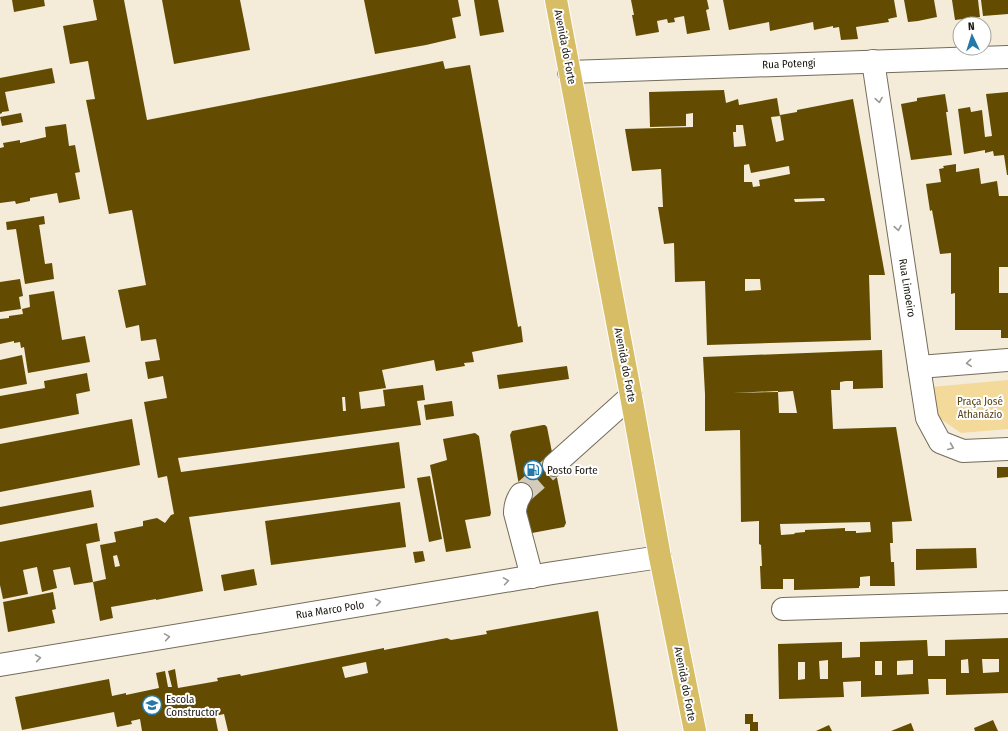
<svg xmlns="http://www.w3.org/2000/svg" width="1008" height="731" font-family="'Fira Sans Condensed',sans-serif">
<rect width="100%" height="100%" fill="#f4ecd8"/>
<!-- green -->
<path fill="#f3d99a" d="M1008,380V429L961,433L938,417L931,387Z"/>
<!-- building -->
<g fill="#634c01" fill-rule="evenodd">
<path d="M12,0H44L45,6L14,12Z"/>
<path d="M93,0H124L147,120L295,91L443,61L445,69L470,65L518,327L521,326L523,342L472,352L474,362L464,363L465,366L436,371L434,360L382,370L386,388L359,392L361,409L385,406L383,390L423,385L425,400L417,401L421,425L178,458L181,472L399,442L405,488L189,517L203,591L156,600V599L111,607L113,618L100,621L93,582L106,579L100,545L116,542L114,532L143,526V521L157,518L165,523L171,515L174,514L167,476L158,478L144,402L167,398L163,376L148,379L145,362L160,360L156,339L141,341L139,325L126,328L118,290L146,285L132,210L109,214L86,100L95,99L88,61L70,64L63,26L97,20ZM342,397H345L346,411H343ZM117,555L120,566L115,567L113,556Z"/>
<path d="M162,0H240L250,50L174,64Z"/>
<path d="M364,0H458L461,16L452,18L456,38L426,45L375,54Z"/>
<path d="M474,0H498L504,32L480,36Z"/>
<path d="M631,0H707L709,9L706,10L710,30L687,34L684,16L674,18L675,22L668,23L667,19L657,21L659,32L636,36L632,15H634Z"/>
<path d="M723,0H894L897,17L888,19L889,22L856,27L858,39L841,40L839,27L833,28V26L814,30L813,22L770,31L769,22L729,30Z"/>
<path d="M904,0H934L937,17L918,21L908,22Z"/>
<path d="M952,0H978L980,17L955,20Z"/>
<path d="M981,0H1008V14L983,16Z"/>
<path d="M52,68L55,83L5,92L9,111L2,112V113L0,114V78Z"/>
<path d="M724,90L726,103L738,99L739,105L777,98L780,116L771,117L776,142L784,140L780,115L797,112V110L853,99L885,275H869L871,340L707,345L705,281L675,282L674,243L664,244L658,207H663L661,169L632,171L625,129L693,127V113L686,114V126L650,127L649,92ZM736,125H743L746,146L734,147L733,132H736ZM749,164L751,173L789,166L790,174L759,180L760,186L753,187L752,182H744V165ZM824,198L825,201L795,202L794,199ZM745,279H760L761,290L745,291Z"/>
<path d="M1008,92V175H1007L1004,155L994,156L993,151L985,153V150L964,154L958,109L970,107L971,112L982,110L985,137L992,136L986,94Z"/>
<path d="M945,94L948,112H946L952,155L911,160L901,104L917,101V98Z"/>
<path d="M21,113L23,122L2,126L0,117Z"/>
<path d="M66,124L69,146L75,145L80,172L75,173L80,199L59,203L57,193L30,198V201L16,204L15,201L0,203V148L4,147L3,143L20,140V143L46,137L45,127Z"/>
<path d="M956,164V172L979,168L981,184L997,181L999,196H1008V267H999V293H1008V338H1001V330H955V293L951,294V253L940,254L932,210L930,211L926,184L941,182L939,169L944,168L943,166Z"/>
<path d="M44,216L45,224L39,225L45,264L52,263L54,279L25,284L16,229L7,230L6,222Z"/>
<path d="M20,279L23,296L19,297L21,309L0,312V282Z"/>
<path d="M54,291L62,340L85,336L90,362L28,373L24,347L21,348L20,342L14,343V341L0,344V319L9,318V316L23,314L22,309L30,307L29,295Z"/>
<path d="M882,350L883,388L853,389V381H846L840,382V390H831L833,429L896,427L912,521L892,522L893,543H890L891,562H894L895,586H870V576L860,577V586H859V588L794,590V579H783V589H761L760,566H762L761,545L759,544V521L741,522L740,430L705,431V394L703,357ZM778,391V392L793,391L797,413H779L778,392L732,393ZM870,522L871,532L856,533V531H845V528L805,530V532L794,533L795,534L781,535L780,524Z"/>
<path d="M22,355L27,384L0,389V360Z"/>
<path d="M567,366L569,379L499,389L497,375Z"/>
<path d="M87,373L90,391L76,394L79,414L0,429V396L45,388L44,381Z"/>
<path d="M452,401L454,416L426,420L424,405Z"/>
<path d="M132,419L140,465L0,492V444Z"/>
<path d="M543,425H545L547,427L566,523L564,527L532,533L527,530L510,435L512,431Z"/>
<path d="M475,433L479,436L491,513L490,516L465,520L471,548L446,552L430,465L447,460L443,439Z"/>
<path d="M997,467H1008V477L997,478Z"/>
<path d="M430,476L442,539L429,542L417,478Z"/>
<path d="M91,490L94,507L0,525V507Z"/>
<path d="M400,502L406,547L271,565L265,521Z"/>
<path d="M97,523L100,541L86,544L93,582L74,585L70,567L53,570L57,588L42,592L37,567L23,570L28,594L3,599L0,585V542Z"/>
<path d="M976,548L977,568L916,570V549Z"/>
<path d="M423,551L425,561L415,563L413,552Z"/>
<path d="M254,569L257,585L224,591L221,575Z"/>
<path d="M53,592L56,609L52,610L55,623L8,632L3,602Z"/>
<path d="M598,611L618,731H228L224,714L215,716L218,731H142L140,719L131,721L132,724L117,727L114,712L22,730L15,697L109,679L112,696L126,693V695L159,688L156,673L165,671L168,687H172L168,671L175,669L178,688L218,681L217,678L240,674L241,676L384,648V650L447,638L451,640L487,634L486,631ZM366,662L368,673L345,678L342,667Z"/>
<path d="M1008,638V693L946,695V679H928L929,694L861,697V681L843,682L844,697L779,699L778,644L842,642V658L860,657V642L927,640L928,656H945V640ZM968,659L969,673H961V660ZM982,659H999V672L983,673ZM828,660V679H820L819,661ZM913,660V674L897,675V661ZM875,661H882V675H875ZM798,662H805V679L798,680Z"/>
<path d="M745,714H753V722H758V731H750V724H745Z"/>
<path d="M993,720L998,731H975L974,728Z"/>
<path d="M911,723L914,731H891Z"/>
<path d="M829,725L832,731H816Z"/>
</g>
<g fill="none" stroke-linecap="round" stroke-linejoin="round">
<!-- minor-tunnel -->
<path stroke="#d3ccba" stroke-width="22" stroke-dasharray="22 11" stroke-linecap="butt" d="M521,494L554,465"/>
<!-- minor casing -->
<g stroke="#736c5a" stroke-width="24">
<g id="minor">
<path d="M873,61L919,367L927,418L940,442L963,451L1008,449"/>
<path d="M569,72L1008,57"/>
<path d="M919,367L1008,360"/>
<path d="M554,465L631,396"/>
<path d="M521,494C516,501 515,506 515,513L532,577"/>
<path d="M783,609L1008,602"/>
<path d="M0,665L553,573L660,557"/>
</g>
</g>
<!-- major casing -->
<g stroke="#fff" stroke-width="24">
<path id="major" d="M556,0L631,396L660,557L695,731"/>
</g>
<!-- minor -->
<use href="#minor" stroke="#fff" stroke-width="22"/>
<!-- major -->
<use href="#major" stroke="#d7be66" stroke-width="22"/>
</g>
<!-- one-way arrows -->
<defs><path id="oneway-chevron" d="M-2-3.5L2.5 0L-2 3.5" fill="none" stroke-width="1.6" stroke-linecap="round" stroke-linejoin="round"/></defs>
<g stroke="#989794">
<use href="#oneway-chevron" transform="translate(879 100) rotate(81)"/>
<use href="#oneway-chevron" transform="translate(898 228) rotate(81)"/>
<use href="#oneway-chevron" transform="translate(969 363) rotate(175)"/>
<use href="#oneway-chevron" transform="translate(951 447) rotate(22)"/>
<use href="#oneway-chevron" transform="translate(506 581) rotate(-9)"/>
<use href="#oneway-chevron" transform="translate(378 602) rotate(-9)"/>
<use href="#oneway-chevron" transform="translate(167 637) rotate(-9)"/>
<use href="#oneway-chevron" transform="translate(38 658) rotate(-9)"/>
</g>
<!-- icons -->
<defs>
<g id="fuel-ring" transform="scale(1)"><circle r="9.5" fill="#fff" stroke="#237aa9" stroke-width="1.5"/><path d="M-5.5-6h7V0h2V4h1.3V-2.5L3-4.5l.8-.8L6-3V5H2.5V1h-1V6h-7ZM-4.2-4.7v3.2H.2V-4.7Z" fill="#237aa9"/></g>
<g id="school-ring" transform="scale(1)"><circle r="9.5" fill="#fff" stroke="#237aa9" stroke-width="1.5"/><path d="M0-5L7-2L0 1L-7-2ZM-4 1L0 2.5L4 1V4Q0 6-4 4Z" fill="#237aa9"/></g>
</defs>
<g fill-rule="evenodd">
<use href="#fuel-ring" x="533" y="470"/>
<use href="#school-ring" x="152" y="705"/>
</g>
<g text-anchor="middle" dominant-baseline="central" stroke-width="4" stroke-linejoin="round" paint-order="stroke">
<!-- street labels -->
<g font-size="11" fill="#1b1811" stroke="#fff">
<text transform="translate(565 47) rotate(79)">Avenida do Forte</text>
<text transform="translate(789 64) rotate(-2)">Rua Potengi</text>
<text transform="translate(907 288) rotate(81)">Rua Limoeiro</text>
<text transform="translate(625 365) rotate(79)">Avenida do Forte</text>
<text transform="translate(330 610) rotate(-9)">Rua Marco Polo</text>
<text transform="translate(685 684) rotate(79)">Avenida do Forte</text>
</g>
<!-- park labels -->
<g font-size="11" fill="#594615" stroke="#fff">
<text x="980" y="401">Praça José<tspan x="980" dy="13">Athanázio</tspan></text>
</g>
<!-- poi labels -->
<g font-size="11" fill="#1b1811" stroke="#fff" text-anchor="start">
<text x="547" y="470">Posto Forte</text>
<text x="166" y="699">Escola<tspan x="166" dy="13">Constructor</tspan></text>
</g>
</g>
<!-- north arrow -->
<g transform="translate(972 36) rotate(356)"><circle r="19" fill="#ffffff" stroke="#a4a3a0"/>
<path d="M0-3L7 15L0 10L-7 15Z" fill="#237aa9"/>
<text y="-6" font-size="11" font-weight="bold" text-anchor="middle" fill="#1b1811">N</text>
</g>
</svg>
